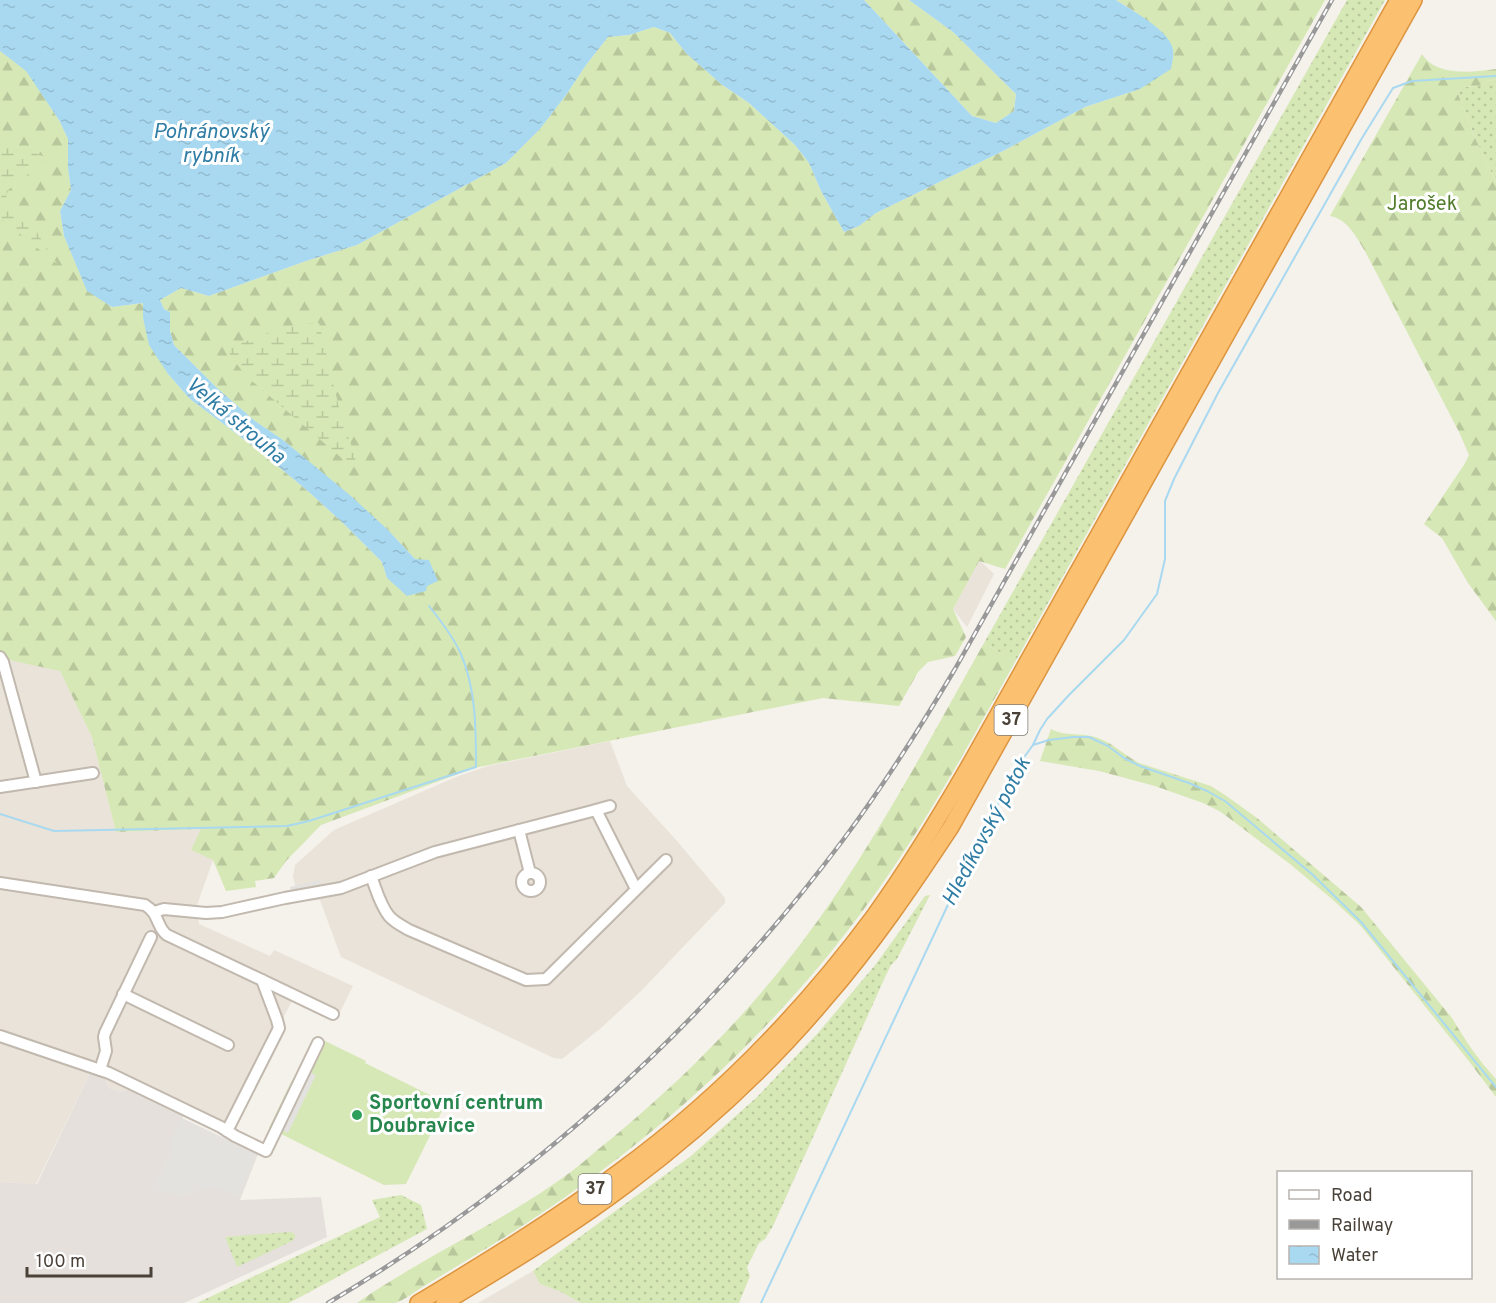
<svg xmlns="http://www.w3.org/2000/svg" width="1496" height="1303" font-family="Overpass,sans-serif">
<defs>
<pattern id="grass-dots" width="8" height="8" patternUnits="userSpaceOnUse" patternTransform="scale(1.5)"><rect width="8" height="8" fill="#d6e8b5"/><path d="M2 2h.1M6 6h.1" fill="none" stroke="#b9c89c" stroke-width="1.8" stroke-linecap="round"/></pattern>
<pattern id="forest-firs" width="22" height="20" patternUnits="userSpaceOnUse" patternTransform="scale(1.5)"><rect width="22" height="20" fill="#d6e8b5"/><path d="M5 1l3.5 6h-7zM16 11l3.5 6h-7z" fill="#b9c89c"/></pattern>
<pattern id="wetland-marsh" width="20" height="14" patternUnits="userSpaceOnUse" patternTransform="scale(1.5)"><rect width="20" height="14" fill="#d6e8b5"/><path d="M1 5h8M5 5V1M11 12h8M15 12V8" fill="none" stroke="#b9c89c"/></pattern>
<pattern id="water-ripples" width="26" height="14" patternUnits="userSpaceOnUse" patternTransform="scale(1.5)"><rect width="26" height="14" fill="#a9d9f0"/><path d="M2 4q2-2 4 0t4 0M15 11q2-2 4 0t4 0" fill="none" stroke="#93bbcf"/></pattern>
</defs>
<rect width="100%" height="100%" fill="#f5f1eb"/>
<!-- residential -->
<g fill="#e9e3d9">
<path d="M979,560L994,574L967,627L953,609Z"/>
<path d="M0,658L60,670L92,737L116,832L201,829L213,860L196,908L199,924L270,956L274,950L353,986L338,1016L295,995L228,1124H221L129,1089L120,1092L109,1088L103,1075L91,1071L36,1184L0,1182Z"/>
<path d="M610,741L627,786L677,841L725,898V903L641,991L601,1028L562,1059L554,1058L341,957L320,900L299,901L293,877L295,865L334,830L456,777L488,766Z"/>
<path d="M533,1271L540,1284L559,1291L581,1303H478Z"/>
</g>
<!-- industrial -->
<path fill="#e5e0dc" d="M91,1071L103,1075L109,1088L120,1092L129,1089L184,1114L182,1119L258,1154L240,1200L321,1197L327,1237L184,1303H0V1182L37,1184Z"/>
<!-- grass -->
<g fill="url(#grass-dots)">
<path d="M1347,0H1385L1015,662L984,643Z"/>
<path d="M1496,79V182L1476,140L1458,94L1461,87L1480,86L1488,81Z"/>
<path d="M930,895L897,959L891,965L886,975L773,1226L765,1239L759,1243L747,1267L750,1276L739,1303H581L559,1291L540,1284L533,1271L691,1156L757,1097L818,1033L876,964L925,896Z"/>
<path d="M401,1195L421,1205L427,1229L289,1303H197L380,1217L372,1200Z"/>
<path d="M290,1232L295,1234V1238L292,1241L237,1267L225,1237Z"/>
</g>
<!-- forest -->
<g fill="url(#forest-firs)">
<path d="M864,0H909L953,32L1016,94L1014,111L996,123L972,116Z"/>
<path d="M1116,0H1325L1005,569L979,561L953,609L966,637L955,656L928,662L918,672L899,706L823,698L474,768L321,825L286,861L274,878L255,881L256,887L226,891L213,860L191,850L201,829L116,832L92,737L60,671L0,658V51L26,70L59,120L68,139V168L71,190L60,211L64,236L87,290L112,307L143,303V318L168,374L190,399L261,452L309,492L344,524L382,562L387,578L415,559L388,530L283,440L255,421L217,388L174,345L170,331V312L164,309L160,300L181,288L209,296L306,261L357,245L506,163L540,129L566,95L586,65L608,37L629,35L654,27L670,33L686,53L721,84L749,103L795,145L809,163L821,191L844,232L859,226L876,213L1003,151L1085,107L1140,89L1137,13Z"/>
<path d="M1422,54C1436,77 1473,72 1496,69V79L1488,81L1480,86L1461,87L1458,94L1476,140L1496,182V621L1468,583L1442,538L1424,524L1464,465L1469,455L1459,432L1365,251C1356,237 1348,219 1330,216Z"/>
<path d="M984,643L1015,662C968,746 922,831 864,909C767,1041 643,1150 505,1237C478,1253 451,1270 424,1286C416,1291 403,1301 395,1303C386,1303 367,1303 357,1303C426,1255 504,1222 572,1171C585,1161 598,1149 611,1139C697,1068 773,988 835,896C890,815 936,728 984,643Z"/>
<path d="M1051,729C1065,737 1083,732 1098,738C1113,743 1125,756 1139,763L1211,786L1225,795L1257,818L1361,907L1452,1018C1465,1040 1479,1061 1496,1079V1097L1468,1060L1360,925L1332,899L1290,864L1221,812L1203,803L1155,786L1099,771L1040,761Z"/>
</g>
<!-- wetland -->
<g fill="url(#wetland-marsh)">
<path d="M0,140L48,158L8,190L6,198L16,210L24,212L57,264L3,220L0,214Z"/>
<path d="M311,323H319L342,420L355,455L356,465L352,467L245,375L226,349L281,328Z"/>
</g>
<!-- pitch -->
<path fill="#d6e8b5" d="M323,1040L366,1061L365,1063L446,1103L406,1184L384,1185L269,1128L291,1082Z"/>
<!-- parking -->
<g fill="#e4e2df">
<path d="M320,880L322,887L292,893L290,887Z"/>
<path d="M305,1070L316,1075L288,1133L278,1128Z"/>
<path d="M182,1118L257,1154L238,1195L209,1187L187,1194L151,1192L173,1149L168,1145Z"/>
</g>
<!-- water -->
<path fill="url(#water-ripples)" d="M0,0H864L972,116L996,123L1014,111L1016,94L953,32L909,0H1116C1131,10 1171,31 1173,50C1174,56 1172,63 1171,69L1140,89L1085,107L1003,151L876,213L859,226L844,232L821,191L809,163L795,145L749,103L721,84L686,53L670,33L654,27L629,35L608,37L586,65L566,95L540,129L506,163L357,245L306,261L209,296L181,288L160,300L164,309L170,312V331L174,345L217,388L255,421L283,440L351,496L388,530L415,559L429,560L438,581L427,586L426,591L407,596L387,578L382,562L344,524L309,492L261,452L190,399L168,374L149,345L143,318V303L112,307L87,291L64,236L60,211L71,190L68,168V139L59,120L26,71L0,51Z"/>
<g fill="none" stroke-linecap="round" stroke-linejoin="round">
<!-- stream -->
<g stroke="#a9d9f0" stroke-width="2">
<path d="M1033,745L1040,730L1047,719L1069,695L1124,640L1157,594L1165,559V501L1174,479L1218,393L1362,138L1393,88L1412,81L1496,76"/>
<path d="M0,814L54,831L287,826L309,821L476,767C476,729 476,687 460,652C452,635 441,621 429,606"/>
<path d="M761,1303L969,860L1013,775L1025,756L1033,745L1049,740L1073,737H1089L1108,746L1124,758L1140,766L1189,783L1207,791L1225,801L1313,875L1361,922L1496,1087"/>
</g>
<!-- minor casing -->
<g stroke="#c1b8ae" stroke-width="14">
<g id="minor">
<path d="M0,657L3,662L36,782"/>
<path d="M0,787L93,773"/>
<path d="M596,810L636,889"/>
<path d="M519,830L530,873"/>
<circle cx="531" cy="882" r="9"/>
<path d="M371,876C376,889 380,905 389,916C394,922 402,926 409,930L526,980L546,979L666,860"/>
<path d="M0,883L145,905C160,914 156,927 167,935L262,980L277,1020L279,1028L227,1131"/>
<path d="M154,912L164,909L206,913L222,912L285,898L341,888L435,852L596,810L610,806"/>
<path d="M262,980L333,1014"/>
<path d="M123,994L228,1045"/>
<path d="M0,1036L109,1073L221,1127L235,1136L266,1151L318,1043"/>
<path d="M100,1070L106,1051L104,1037L105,1033L151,937"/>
</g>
</g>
<!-- highway casing -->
<g stroke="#dc943f" stroke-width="18">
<g id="highway">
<path d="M418,1303C486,1262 555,1220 619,1172C716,1101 802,1013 874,916C910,866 942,813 973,759L1398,0"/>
<path d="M444,1303C506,1265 569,1228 627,1184C699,1130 767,1068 825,999C872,945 912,886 951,827L1414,0"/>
</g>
</g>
<!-- minor -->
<use href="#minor" stroke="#fff" stroke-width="10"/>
<!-- highway -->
<use href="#highway" stroke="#fcc170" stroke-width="15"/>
<!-- rail casing -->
<g stroke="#999" stroke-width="4.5">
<path id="rail" d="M328,1303C530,1183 702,1028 843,840C884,785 920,728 955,669L1332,0"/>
</g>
<!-- rail -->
<use href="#rail" stroke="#fff" stroke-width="2" stroke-dasharray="7" stroke-linecap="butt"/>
</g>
<!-- markers -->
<circle fill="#2e9e5b" stroke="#fff" stroke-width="2" cx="357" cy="1115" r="6"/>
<g text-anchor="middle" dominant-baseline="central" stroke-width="6" stroke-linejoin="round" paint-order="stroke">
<!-- shield labels -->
<g fill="#fff" stroke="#807b74" stroke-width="1.5">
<rect x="994.5" y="705" width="33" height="30" rx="4.5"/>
<rect x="578.5" y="1174" width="33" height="30" rx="4.5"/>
</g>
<g font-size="18" font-weight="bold" fill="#4a4239">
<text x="1011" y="720">37</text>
<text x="595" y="1189">37</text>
</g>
<!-- park labels -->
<g font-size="20" fill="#517c2c" stroke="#fff">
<text x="1422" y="205">Jarošek</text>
</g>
<!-- leisure labels -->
<g font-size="20" font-weight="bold" fill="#27864d" stroke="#fff" text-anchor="start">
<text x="369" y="1104">Sportovní centrum<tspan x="369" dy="23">Doubravice</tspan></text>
</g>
<!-- water labels -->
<g font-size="21" font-style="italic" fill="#2f7da5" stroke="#fff">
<text x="211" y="132">Pohránovský<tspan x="211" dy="24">rybník</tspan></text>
<text transform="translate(235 421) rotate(40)">Velká strouha</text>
<text transform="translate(987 832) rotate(-62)">Hledíkovský potok</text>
</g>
</g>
<!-- legend -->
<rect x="1277" y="1171" width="195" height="108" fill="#ffffff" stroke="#b7b3b0" stroke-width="1.5"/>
<rect x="1289" y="1190" width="30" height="9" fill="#ffffff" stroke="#b7b3b0" stroke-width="1.5"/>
<text x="1331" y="1201" font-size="18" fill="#4a4239">Road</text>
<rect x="1289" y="1220" width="30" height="9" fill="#999999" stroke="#b7b3b0" stroke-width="1.5"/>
<text x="1331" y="1231" font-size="18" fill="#4a4239">Railway</text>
<rect x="1289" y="1246" width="30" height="18" fill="url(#water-ripples)" stroke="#b7b3b0" stroke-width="1.5"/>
<text x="1331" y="1261" font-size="18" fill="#4a4239">Water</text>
<!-- scale -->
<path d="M27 1267v9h124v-9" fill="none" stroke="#4a4239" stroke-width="3"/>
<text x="36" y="1267" font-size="18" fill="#4a4239" stroke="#ffffff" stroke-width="4.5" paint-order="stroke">100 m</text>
</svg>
